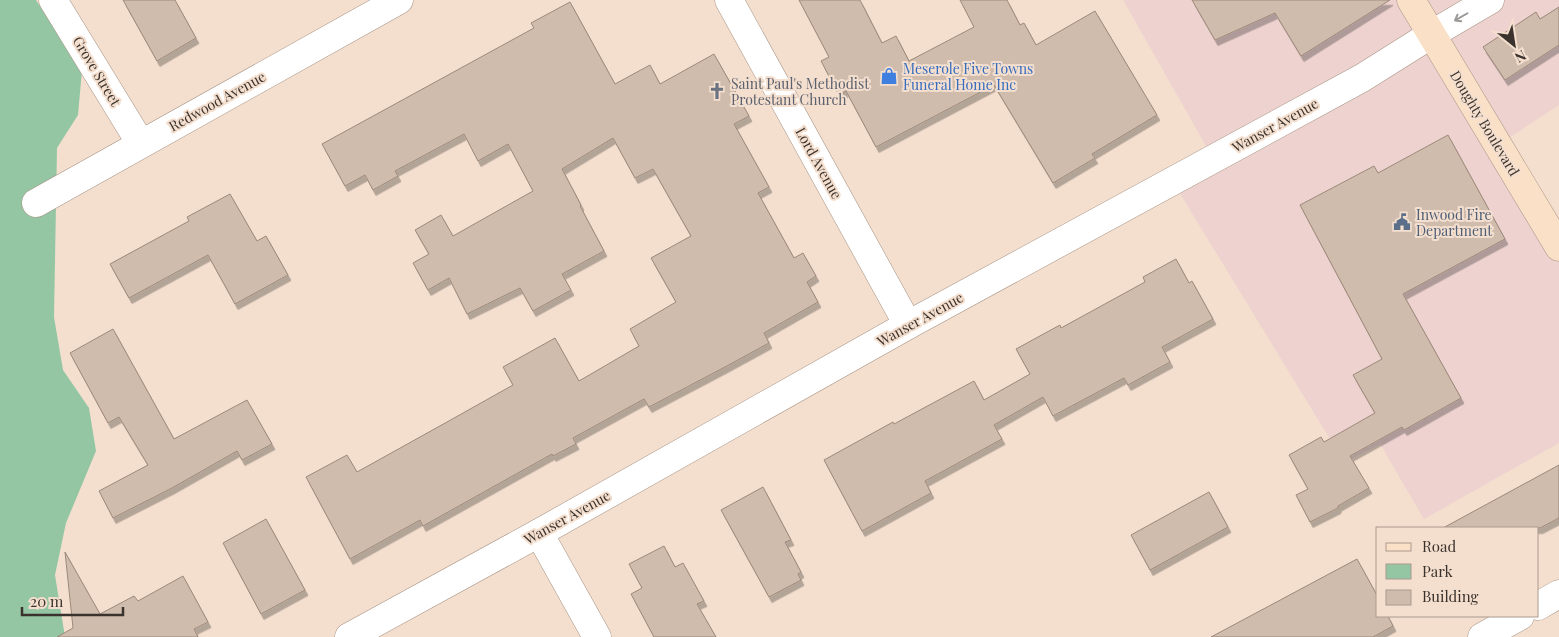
<svg xmlns="http://www.w3.org/2000/svg" width="1559" height="637" font-family="'Playfair Display',serif">
<defs>
<filter id="shadow"><feDropShadow dx="3" dy="5.5" stdDeviation="0" flood-color="#0004"/></filter>
</defs>
<rect width="100%" height="100%" fill="#f4dfcf"/>
<!-- commercial -->
<path fill="#edd2cf" d="M1123,0H1559V105L1506,140L1559,236V443L1424,519L1380,444L1344,462L1179,192L1218,167Z"/>
<!-- green -->
<path fill="#94c6a4" d="M0,0H36L82,70L78,115L57,148L54,317L63,370L89,408L96,451L66,523L55,575L65,637H0Z"/>
<!-- building -->
<g fill="#d0bcac" stroke="#9c897a" filter="url(#shadow)">
<path d="M123,0H175L196,38L157,61Z"/>
<path d="M799,0H860L882,43L896,36L909,61L974,27L960,0H1007L1020,25L1024,23L1036,45L1095,11L1157,115L1092,154L1095,158L1053,183L994,85L876,147L846,91L839,95L821,61L829,57Z"/>
<path d="M1192,0H1390L1301,56L1275,13L1215,40Z"/>
<path d="M570,2L615,84L650,65L660,84L714,54L749,116L734,124L769,187L758,193L794,258L803,253L816,276L807,282L818,302L764,333L769,343L725,367L649,407L644,399L573,438L576,444L553,456L552,454L423,526L420,520L350,559L306,477L347,455L357,472L447,422L513,385L503,367L555,338L579,381L639,346L630,329L676,302L651,258L691,236L653,169L635,178L613,138L562,169L581,205L580,206L604,251L562,274L571,290L533,311L520,288L467,314L449,278L428,290L413,263L429,254L415,230L441,215L453,236L533,191L508,144L478,161L464,134L395,171L398,176L373,190L365,175L345,186L322,144L534,28L531,23Z"/>
<path d="M1559,7V45L1505,80L1483,47L1536,12L1540,19Z"/>
<path d="M1448,135L1505,239L1403,294L1461,398L1404,430L1402,427L1350,456L1369,488L1338,506V508L1310,522L1296,495L1308,489L1289,455L1321,437L1324,442L1375,413L1353,375L1382,359L1300,205L1374,166L1378,173Z"/>
<path d="M230,194L257,241L266,236L288,275L235,304L208,255L129,298L110,264L189,221L187,217Z"/>
<path d="M1176,259L1189,283L1192,281L1213,319L1162,347L1170,362L1128,385L1124,378L1053,416L1043,397L994,425L1002,439L925,481L931,493L862,531L824,460L893,422L894,424L974,381L984,400L1030,374L1016,349L1060,325L1061,328L1145,282L1143,277Z"/>
<path d="M113,329L174,439L247,400L272,444L242,460L237,451L172,488L113,518L99,491L148,465L119,417L108,423L70,353Z"/>
<path d="M1559,465V518L1540,528H1443Z"/>
<path d="M763,487L791,540L785,542L801,572L798,574L801,580L769,597L721,510Z"/>
<path d="M1209,492L1228,527L1150,570L1131,535Z"/>
<path d="M266,519L305,590L261,614L223,543Z"/>
<path d="M664,546L675,567L683,563L704,601L697,604L716,637H654L631,594L642,588L629,564Z"/>
<path d="M65,552L100,614L134,596L138,601L183,576L208,622L194,629L198,637H57L73,628Z"/>
<path d="M1357,559L1378,597V616H1388L1393,626L1373,637H1211Z"/>
</g>
<g fill="none" stroke-linecap="round" stroke-linejoin="round">
<!-- street casing -->
<g stroke="#a89485" stroke-width="29">
<g id="street">
<path d="M53,0L141,144"/>
<path d="M729,0L908,325"/>
<path d="M36,203L399,0"/>
<path d="M539,533L597,637"/>
<path d="M1538,606L1559,594"/>
<path d="M349,637L539,533L908,325L1362,78L1432,34L1490,0"/>
<path d="M1482,637L1520,616"/>
</g>
</g>
<!-- secondary casing -->
<g stroke="#a89485" stroke-width="29">
<path id="secondary" d="M1411,0L1559,247"/>
</g>
<!-- street -->
<use href="#street" stroke="#fff" stroke-width="28"/>
<!-- secondary -->
<use href="#secondary" stroke="#fae0c7" stroke-width="28"/>
</g>
<!-- one-way arrows -->
<defs><path id="oneway-shaft" d="M-6 0H5M1.5-3L5.5 0L1.5 3" fill="none" stroke-width="1.6" stroke-linecap="round" stroke-linejoin="round" transform="scale(1.25)"/></defs>
<use stroke="#9c9896" href="#oneway-shaft" transform="translate(1461 17) rotate(150)"/>
<!-- icons -->
<defs>
<g id="shop-bare" transform="scale(1.35)"><path d="M-5-2.5h2.3a2.7 3.5 0 0 1 5.4 0H5L5.5 6h-11ZM-1.5-2.5h3a1.5 2.3 0 0 0-3 0Z" fill="#3f7fe0" stroke="#f4dfcf" stroke-width="2.5" paint-order="stroke"/></g>
<g id="church-bare" transform="scale(1.35)"><path d="M-1.2-6h2.4v3.5h3.3v2.4h-3.3V6h-2.4V-.1h-3.3v-2.4h3.3Z" fill="#6b7280" stroke="#f4dfcf" stroke-width="2.5" paint-order="stroke"/></g>
<g id="civic-bare" transform="scale(1.35)"><path d="M-.6-6.5H3V-4.5H.6V-3L4-1V1h2V6H-6V1h2V-1L-.6-3ZM-1.2 2.5V6h2.4V2.5Z" fill="#5c6f8a" stroke="#f4dfcf" stroke-width="2.5" paint-order="stroke"/></g>
</defs>
<g fill-rule="evenodd">
<use href="#shop-bare" x="889" y="76"/>
<use href="#church-bare" x="717" y="91"/>
<use href="#civic-bare" x="1402" y="222"/>
</g>
<g text-anchor="middle" dominant-baseline="central" stroke-width="4" stroke-linejoin="round" paint-order="stroke">
<!-- shop labels -->
<g font-size="14" fill="#366cbe" stroke="#f4dfcf" text-anchor="start">
<text x="903" y="68">Meserole Five Towns<tspan x="903" dy="16">Funeral Home Inc</tspan></text>
</g>
<!-- street labels -->
<g font-size="14" fill="#3a322c" stroke="#f4dfcf">
<text transform="translate(97 71) rotate(59)">Grove Street</text>
<text transform="translate(217 101) rotate(-29)">Redwood Avenue</text>
<text transform="translate(1485 123) rotate(59)">Doughty Boulevard</text>
<text transform="translate(1275 125) rotate(-29)">Wanser Avenue</text>
<text transform="translate(819 163) rotate(61)">Lord Avenue</text>
<text transform="translate(920 319) rotate(-29)">Wanser Avenue</text>
<text transform="translate(567 517) rotate(-29)">Wanser Avenue</text>
</g>
<!-- worship labels -->
<g font-size="14" fill="#5b616d" stroke="#f4dfcf" text-anchor="start">
<text x="731" y="83">Saint Paul's Methodist<tspan x="731" dy="16">Protestant Church</tspan></text>
</g>
<!-- service labels -->
<g font-size="14" fill="#4e5e75" stroke="#f4dfcf" text-anchor="start">
<text x="1416" y="214">Inwood Fire<tspan x="1416" dy="16">Department</tspan></text>
</g>
</g>
<!-- legend -->
<rect x="1376" y="527" width="162" height="90" fill="#f4dfcf" stroke="#aa9a8e"/>
<rect x="1386" y="543" width="25" height="8" fill="#fae0c7" stroke="#aa9a8e"/>
<text x="1422" y="552" font-size="15" fill="#3a322c">Road</text>
<rect x="1386" y="564" width="25" height="15" fill="#94c6a4" stroke="#aa9a8e"/>
<text x="1422" y="577" font-size="15" fill="#3a322c">Park</text>
<rect x="1386" y="590" width="25" height="15" fill="#d0bcac" stroke="#aa9a8e"/>
<text x="1422" y="602" font-size="15" fill="#3a322c">Building</text>
<!-- north arrow -->
<g transform="translate(1514 45) rotate(150)" stroke="#f4dfcf" stroke-width="4" paint-order="stroke">
<path d="M0-4L9 19L0 12L-9 19Z" fill="#3a322c"/>
<text y="-8" font-size="14" font-weight="bold" text-anchor="middle" fill="#3a322c">N</text>
</g>
<!-- scale -->
<path d="M22 607v8h101v-8" fill="none" stroke="#3a322c" stroke-width="2.5"/>
<text x="30" y="607" font-size="15" fill="#3a322c" stroke="#f4dfcf" stroke-width="4" paint-order="stroke">20 m</text>
</svg>
